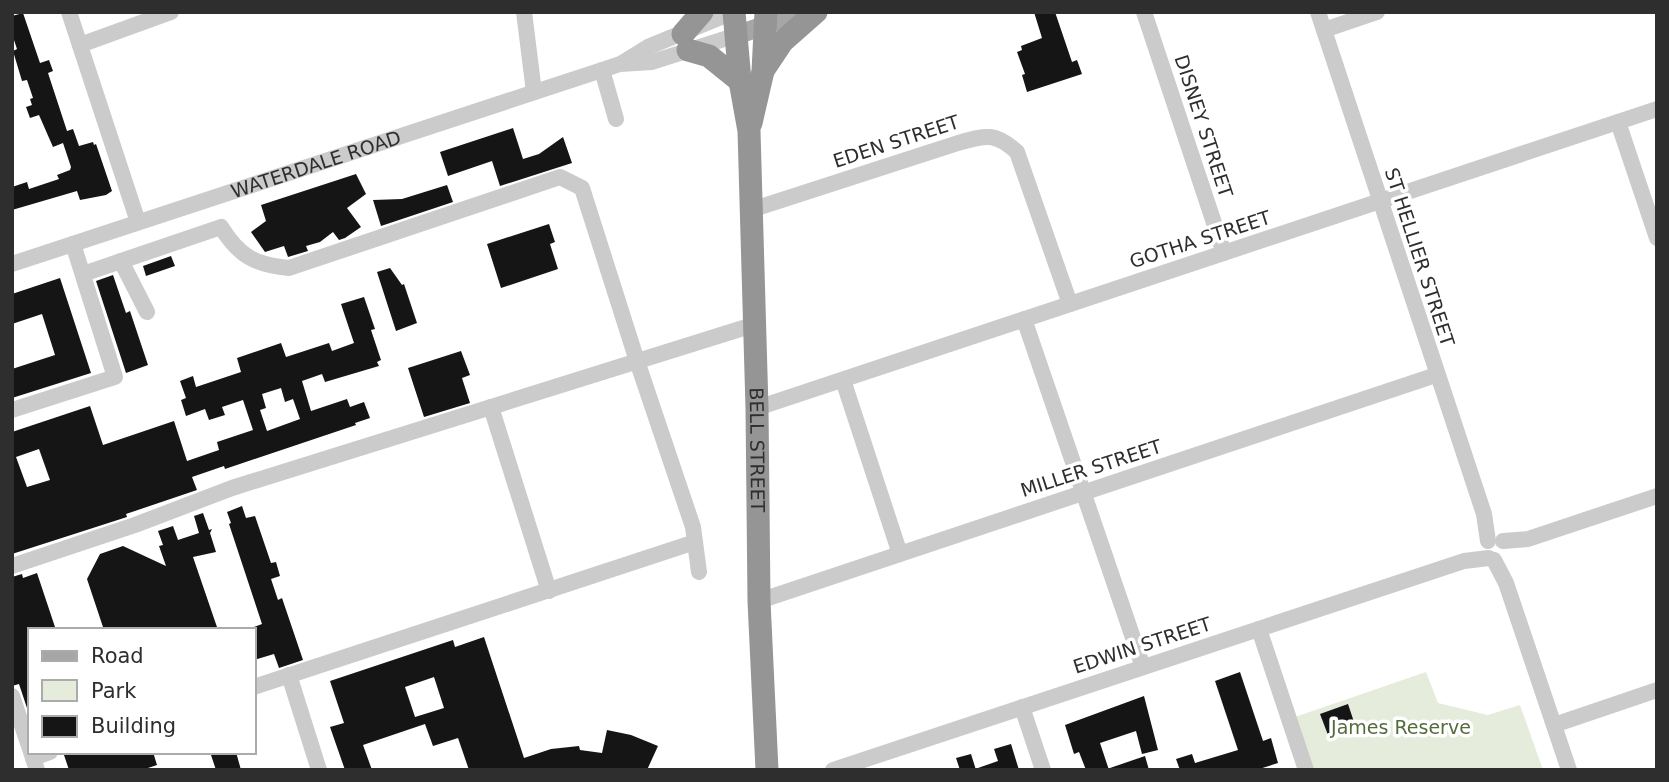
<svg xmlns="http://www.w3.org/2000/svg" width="1669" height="782" font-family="'DejaVu Sans',sans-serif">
<rect width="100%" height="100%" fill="#fff"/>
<!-- green -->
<path fill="#e5ecdb" d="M1426,672L1438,703L1488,715L1520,705L1543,770H1313L1295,717Z"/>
<!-- building -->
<g fill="#151515" fill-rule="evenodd">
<path d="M1034,12H1055L1072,62L1077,60L1082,74L1027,92L1022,75L1025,74L1017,52L1022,50L1021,46L1042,38Z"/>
<path d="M23,13L40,63L49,60L53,71L48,73L67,131L73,129L79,146L93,142L94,145L96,144L112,191L106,195L80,200L77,191L12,210V187L27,182L29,189L59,179L57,175L70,170L71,167L63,143L53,147L39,115L30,118L26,107L32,105L30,99L33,98L27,80L22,81L13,51L17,49L12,34V16Z"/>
<path d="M513,128L523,159L539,154L563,137L572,163L500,186L492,161L448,176L440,152Z"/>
<path d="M356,174L366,194L347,208L361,227L345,238L339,240L333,232L320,242L306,246L308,251L288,257L284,246L265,252L251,232L266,221L261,205Z"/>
<path d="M447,185L453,202L381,226L373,200L402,199Z"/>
<path d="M549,224L555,242L550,244L558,269L501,288L487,244Z"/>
<path d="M171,256L175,266L146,276L143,266Z"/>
<path d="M390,268L402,285L404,284L417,323L396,331L377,272Z"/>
<path d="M113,275L126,313L130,311L148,365L126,373L96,281Z"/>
<path d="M60,278L91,373L12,398V369L55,355L42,314L12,324V294Z"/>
<path d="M364,297L375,329L371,330L381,360L377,362L379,366L325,382L322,374L302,381L311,411L347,399L350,407L364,402L370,418L355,423L356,425L225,469L224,466L192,477L197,490L126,514L127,517L12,554V432L90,406L103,445L174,421L187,461L219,450L217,442L253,430L243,400L222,407L225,415L209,420L205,409L186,416L181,400L186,398L180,381L193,376L196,387L241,372L237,358L281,343L286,357L329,343L332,351L354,343L341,304ZM281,388L285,402L293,399L300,419L267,431L260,410L266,408L262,394ZM39,449L50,480L27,487L16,457Z"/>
<path d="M461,351L470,375L462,378L470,403L424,417L408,368Z"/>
<path d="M242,506L246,518L255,516L271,563L276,562L280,576L271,579L278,600L282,598L303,660L279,668L274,654L254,660V627L262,624L229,524L231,523L227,512Z"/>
<path d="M203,513L209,530L212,529L210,533L216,552L193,557L218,630H104L87,579L100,554L123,546L166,566L159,546L163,545L158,531L173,526L178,540L199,533L194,516Z"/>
<path d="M37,573L56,630H30L28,711L19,684L12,686V577L22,574L23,578Z"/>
<path d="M484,637L524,758L551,749L579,746L580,750L602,753L607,730L631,735L658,746L647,770H469L458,738L433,746L425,724L363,745L372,770H345L330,727L344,723L330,681L453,640L455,647ZM434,677L444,708L415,717L405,687Z"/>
<path d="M1240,672L1263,741L1271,738L1278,763L1256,770H1180L1176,759L1192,754L1195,763L1238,750L1215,681Z"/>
<path d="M1144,696L1158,750L1142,754L1136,731L1100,743L1109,770H1086L1079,752L1074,754L1065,725Z"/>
<path d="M1348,704L1355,725L1328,735L1320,714Z"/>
<path d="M1011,744L1019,770H978V768L998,761L994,749Z"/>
<path d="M63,752H153L157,765L142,770H69Z"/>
<path d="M210,752H236L241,770H216Z"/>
<path d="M971,754L976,770H960L956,758Z"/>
<path d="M1145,756L1149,770H1110V768Z"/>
</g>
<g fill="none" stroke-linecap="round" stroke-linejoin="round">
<!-- minor -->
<g stroke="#cbcbcb" stroke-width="16">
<path d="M69,12L138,222"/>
<path d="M524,12L534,92"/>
<path d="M1144,12L1224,253"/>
<path d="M1318,12L1484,514L1488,541"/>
<path d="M1324,30L1377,12"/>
<path d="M80,45L171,12"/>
<path d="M622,63L648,47L733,12"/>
<path d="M602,70L616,119"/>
<path d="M1618,122L1657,238"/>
<path d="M751,210L958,143C986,135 995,132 1017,152L1070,304"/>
<path d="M121,261L147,312"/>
<path id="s1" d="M12,264L602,70L620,64L652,62L737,35"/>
<path d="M83,274L221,227C239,256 255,265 289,268L560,177L582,188L637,361L693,527L699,572"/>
<path d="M1024,319L1143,667"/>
<path d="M843,380L900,554"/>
<path d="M491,407L549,591"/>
<path d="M757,408L1657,109"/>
<path d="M12,410L115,377L73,244"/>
<path d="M1503,541L1528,539L1657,496"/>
<path d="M1494,560L1506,583L1569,770"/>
<path d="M12,566L135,525L232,488L753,325"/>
<path d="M759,601L1436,375"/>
<path d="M1259,629L1306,770"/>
<path d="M289,675L319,770"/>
<path d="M254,687L695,542"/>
<path d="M12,696L30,749"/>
<path d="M1022,707L1043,770"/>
<path d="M1554,725L1657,690"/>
<path d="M31,752L37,770"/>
<path d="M33,758L50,752"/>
<path d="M833,770L1464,561L1489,558"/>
</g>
<!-- major -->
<path stroke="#a6a6a6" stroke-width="19" d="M737,35L803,12"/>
<!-- highway -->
<g stroke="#959595" stroke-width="23">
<path id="s2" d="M734,12L740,81L749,131L757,408L759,601L767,770"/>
<path d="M683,34L702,12"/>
<path d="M688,50L709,56L740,81"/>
<path d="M764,69L782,42L816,12"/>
<path d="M751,123L763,71L766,12"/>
</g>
</g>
<g text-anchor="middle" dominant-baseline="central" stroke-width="7" stroke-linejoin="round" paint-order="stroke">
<!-- street labels -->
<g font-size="19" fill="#2e2e2e" stroke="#fff">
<text transform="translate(1204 126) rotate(72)">DISNEY STREET</text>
<text transform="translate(896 141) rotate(-18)">EDEN STREET</text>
<text stroke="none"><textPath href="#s1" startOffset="320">WATERDALE ROAD</textPath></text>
<text transform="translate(1200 239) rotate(-18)">GOTHA STREET</text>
<text transform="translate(1420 257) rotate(72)">ST HELLIER STREET</text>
<text stroke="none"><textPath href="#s2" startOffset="439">BELL STREET</textPath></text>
<text transform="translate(1091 468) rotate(-18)">MILLER STREET</text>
<text transform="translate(1142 645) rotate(-18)">EDWIN STREET</text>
</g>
<!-- park labels -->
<g font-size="19" fill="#546b3a" stroke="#fff">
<text x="1401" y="727">James Reserve</text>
</g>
</g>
<!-- border -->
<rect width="1669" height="782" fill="none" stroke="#2e2e2e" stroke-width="28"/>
<!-- legend -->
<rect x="28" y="628" width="228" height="126" fill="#ffffff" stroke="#ababab" stroke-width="2"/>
<rect x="42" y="651" width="35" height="10" fill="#a6a6a6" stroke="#ababab" stroke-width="2"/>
<text x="91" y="663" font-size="21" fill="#2e2e2e">Road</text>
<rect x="42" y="680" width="35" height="21" fill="#e5ecdb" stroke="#ababab" stroke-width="2"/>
<text x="91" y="698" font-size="21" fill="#2e2e2e">Park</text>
<rect x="42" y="716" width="35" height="21" fill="#151515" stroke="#ababab" stroke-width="2"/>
<text x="91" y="733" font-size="21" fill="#2e2e2e">Building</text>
</svg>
